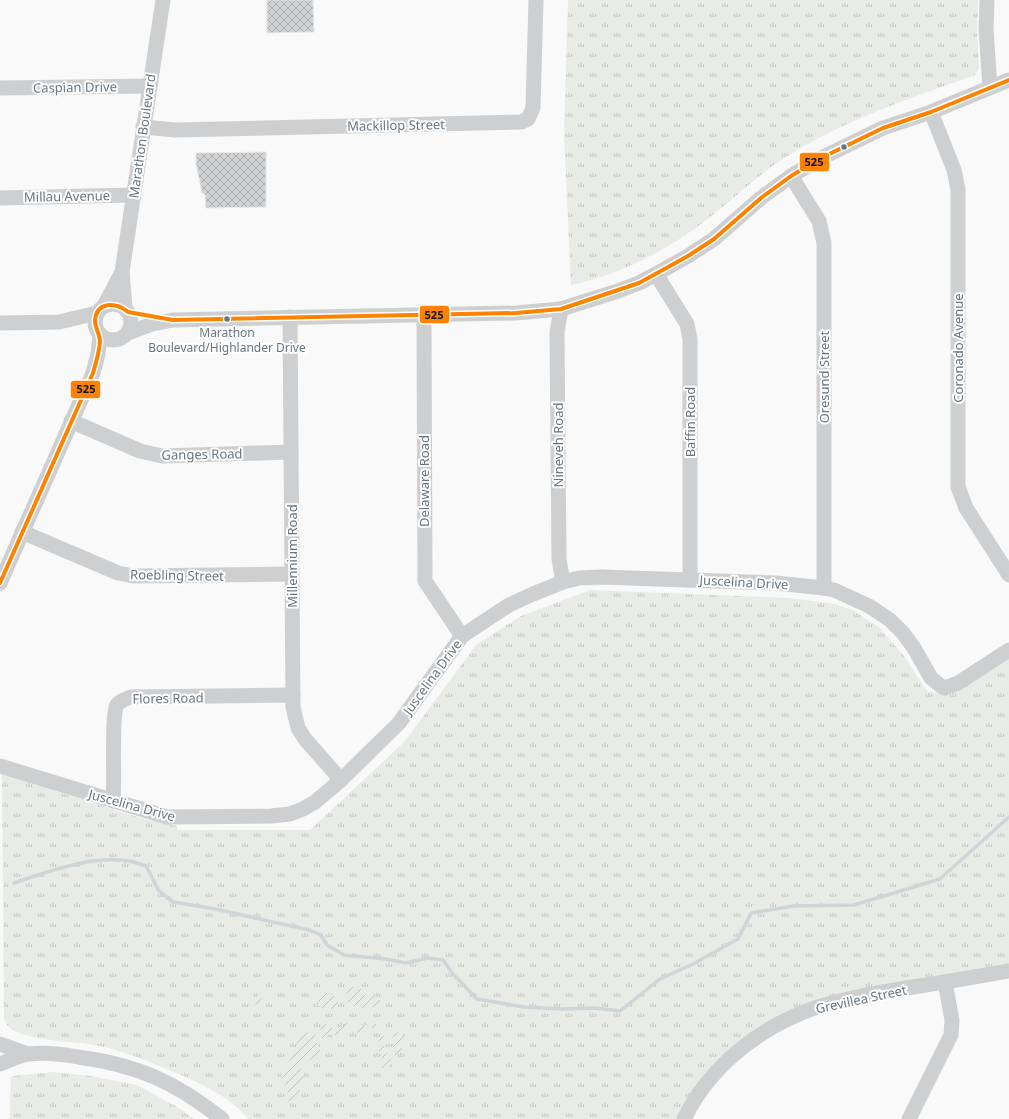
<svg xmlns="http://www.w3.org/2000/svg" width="1009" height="1119" font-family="'Noto Sans',sans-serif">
<defs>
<pattern id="grass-tufts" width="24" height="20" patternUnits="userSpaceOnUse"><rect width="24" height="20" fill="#e8ebe6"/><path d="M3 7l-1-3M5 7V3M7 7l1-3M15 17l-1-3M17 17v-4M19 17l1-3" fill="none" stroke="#c0c3c0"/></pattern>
<pattern id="garden-furrows" width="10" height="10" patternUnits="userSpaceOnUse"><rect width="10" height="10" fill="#e8ebe6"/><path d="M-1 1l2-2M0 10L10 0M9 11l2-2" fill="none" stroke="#c0c3c0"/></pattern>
<pattern id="building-cross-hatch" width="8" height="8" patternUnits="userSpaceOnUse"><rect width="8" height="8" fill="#d0d2d3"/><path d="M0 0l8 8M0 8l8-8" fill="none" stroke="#acafb1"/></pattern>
</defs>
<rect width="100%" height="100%" fill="#f9f9f9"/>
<!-- grass -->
<g fill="url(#grass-tufts)">
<path d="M568,0H978L977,32L979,68L975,75C911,98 847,119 789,155C760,173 736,197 709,218C668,250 622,274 571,285L564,135Z"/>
<path d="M590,590L788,598L830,603L851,609L879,627L904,656L927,691L949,695L1009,655V967L915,983L759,1030L679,1119H249C226,1093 195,1081 164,1068C140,1058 115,1048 89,1044C64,1041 38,1041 14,1031C9,1028 5,1023 4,1017L2,774L144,819L177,826V830H310L405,741L476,645L521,616Z"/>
<path d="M52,1072L91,1076L137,1085L179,1108L194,1119H10L11,1077L13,1076Z"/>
</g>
<!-- garden -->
<g fill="url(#garden-furrows)">
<path d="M351,986L363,990L366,995C372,995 375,995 380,1000L378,1006C369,1008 356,1009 348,1004L346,996L348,987Z"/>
<path d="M325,992L337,997L338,1005C333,1010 324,1011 319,1006C317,1001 319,994 325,992Z"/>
<path d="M260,994L264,1006L251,1004L252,1001Z"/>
<path d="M348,1022L349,1029C345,1035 335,1035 328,1035L325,1039L321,1038L322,1033L320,1028L323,1024H328L334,1029H340Z"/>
<path d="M371,1023L376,1024V1027L374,1028H370L363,1032L361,1031L356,1033L355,1032L357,1024H359L364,1026Z"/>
<path d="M300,1032L315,1033L319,1049L321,1052L320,1056L314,1057L301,1066V1071L304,1075L300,1085V1098L295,1103L291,1104L289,1101V1094L282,1077L281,1072L298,1049L297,1041Z"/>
<path d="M400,1032L403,1034L404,1043L400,1053L395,1056C390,1049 395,1042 393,1034L394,1033Z"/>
<path d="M381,1036H384L385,1037L384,1051L391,1058L389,1068L386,1069L382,1068L383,1060C378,1052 376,1044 381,1036Z"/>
</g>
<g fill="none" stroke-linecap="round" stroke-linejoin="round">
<!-- stream -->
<path stroke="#ced6d9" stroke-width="3.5" d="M14,883C52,870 107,849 146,866L159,891L173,902L215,909L309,930L321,935L327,945L344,955L386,959L406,963L428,958L443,960L453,974L477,999L524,1007L562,1009L595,1008L620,1011L660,979L693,964L738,939L751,913L794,906L854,905L940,879L1009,817"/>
</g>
<!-- building -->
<g fill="url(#building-cross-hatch)" stroke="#e8e8e8">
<path d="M267,0H313L314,32L267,33Z"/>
<path d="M266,152V207L206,208L205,195L202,193L196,164V153Z"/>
</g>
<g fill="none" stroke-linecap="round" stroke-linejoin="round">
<!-- minor -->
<g stroke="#cecfd0" stroke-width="15">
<path d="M987,0L986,29L990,87"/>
<path d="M0,88L150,86"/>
<path d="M931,112L954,170L958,189V487L966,508L1009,575"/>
<path d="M143,127L175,130L521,122L528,119L533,108L536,0"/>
<path d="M791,176L819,221L824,243V588"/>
<path d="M0,198L133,195"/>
<path d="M656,274L687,324L690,339V580"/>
<circle cx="113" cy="322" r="18"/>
<path d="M104,306L122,272"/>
<path d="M125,308L122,272L163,0"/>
<path d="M561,309L557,332L559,559L563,582"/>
<path d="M424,315L425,581L462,636"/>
<path d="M290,317L293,707L298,728L305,739L341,780"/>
<path d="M0,323L59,322L97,313"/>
<path d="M128,333L152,324L173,320L516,313L561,309L618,291L639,283L656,274L688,256L714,239L761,198L791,176L821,158L883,128L931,112L1009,80"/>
<path d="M71,421L140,451L162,456L291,452"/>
<path d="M22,532L118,573L133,576L292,574"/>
<path d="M0,583L93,373L98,354L100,335"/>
<path d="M0,766L167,817L271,816L290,814L303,809L315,802L341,780L399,723L462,636L509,605L533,594L563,582L579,578L601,577L775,583L824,588L834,590L869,606L890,620L903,633L914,648L931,678L941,686L945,688L958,683L1009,650"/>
<path d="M113,801C115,784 111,714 117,705C121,700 126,699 131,697L293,695"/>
<path d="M0,1044L28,1054"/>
<path d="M0,1064C9,1061 19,1055 29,1054C45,1052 62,1054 78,1057C138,1065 175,1082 222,1119"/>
<path d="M684,1119C709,1068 756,1030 809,1010C841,999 875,993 907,988C941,983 975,977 1009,971"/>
<path d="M909,1119L951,1035L952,1020L945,982"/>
</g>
<!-- bus-1 casing -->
<g stroke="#fff" stroke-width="7">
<path id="bus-1" d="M0,583L93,373C96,363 99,353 100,342C100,334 95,328 95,321C96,301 116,302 128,312L173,320L516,313L561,309L639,283L688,256L714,239L761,198L791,176L821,158L883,128L931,112L1009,80"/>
</g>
<!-- bus-1 -->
<use href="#bus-1" stroke="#ff8200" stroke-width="4"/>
</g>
<!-- markers -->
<g fill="#657683" stroke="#fff" stroke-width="1.5">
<circle cx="844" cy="147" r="3.5"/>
<circle cx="227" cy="319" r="3.5"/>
</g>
<g text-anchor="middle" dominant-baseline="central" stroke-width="4" stroke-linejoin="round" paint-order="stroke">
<!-- bus labels -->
<g font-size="12" fill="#657683" stroke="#fff">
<text x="227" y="332">Marathon<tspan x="227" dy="15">Boulevard/Highlander Drive</tspan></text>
</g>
<!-- street labels -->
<g font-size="13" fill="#657683" stroke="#fff">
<text transform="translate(75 87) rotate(-1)">Caspian Drive</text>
<text transform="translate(396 125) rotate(-1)">Mackillop Street</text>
<text transform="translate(142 136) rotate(-82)">Marathon Boulevard</text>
<text transform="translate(67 196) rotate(-1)">Millau Avenue</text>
<text transform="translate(958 348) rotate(-90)">Coronado Avenue</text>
<text transform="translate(824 377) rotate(-90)">Oresund Street</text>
<text transform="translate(690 422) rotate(-90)">Baffin Road</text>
<text transform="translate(558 445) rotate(-90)">Nineveh Road</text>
<text transform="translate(202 454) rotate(-1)">Ganges Road</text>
<text transform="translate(424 481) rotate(-90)">Delaware Road</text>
<text transform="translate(292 556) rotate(-90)">Millennium Road</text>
<text transform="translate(177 575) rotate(1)">Roebling Street</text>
<text transform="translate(744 582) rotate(3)">Juscelina Drive</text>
<text transform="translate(432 677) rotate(-54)">Juscelina Drive</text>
<text transform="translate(168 698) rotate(-1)">Flores Road</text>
<text transform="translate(132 805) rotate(15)">Juscelina Drive</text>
<text transform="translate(861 999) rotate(-12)">Grevillea Street</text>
</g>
</g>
<g stroke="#fff" stroke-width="1.5">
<rect x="799" y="152" width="31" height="20" rx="4" fill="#ff8200"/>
<rect x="419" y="305" width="31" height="19" rx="4" fill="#ff8200"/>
<rect x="70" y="380" width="31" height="19" rx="4" fill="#ff8200"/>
</g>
<g font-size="11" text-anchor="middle" font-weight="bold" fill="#111">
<text x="814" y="166">525</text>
<text x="434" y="319">525</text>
<text x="86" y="393">525</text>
</g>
</svg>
